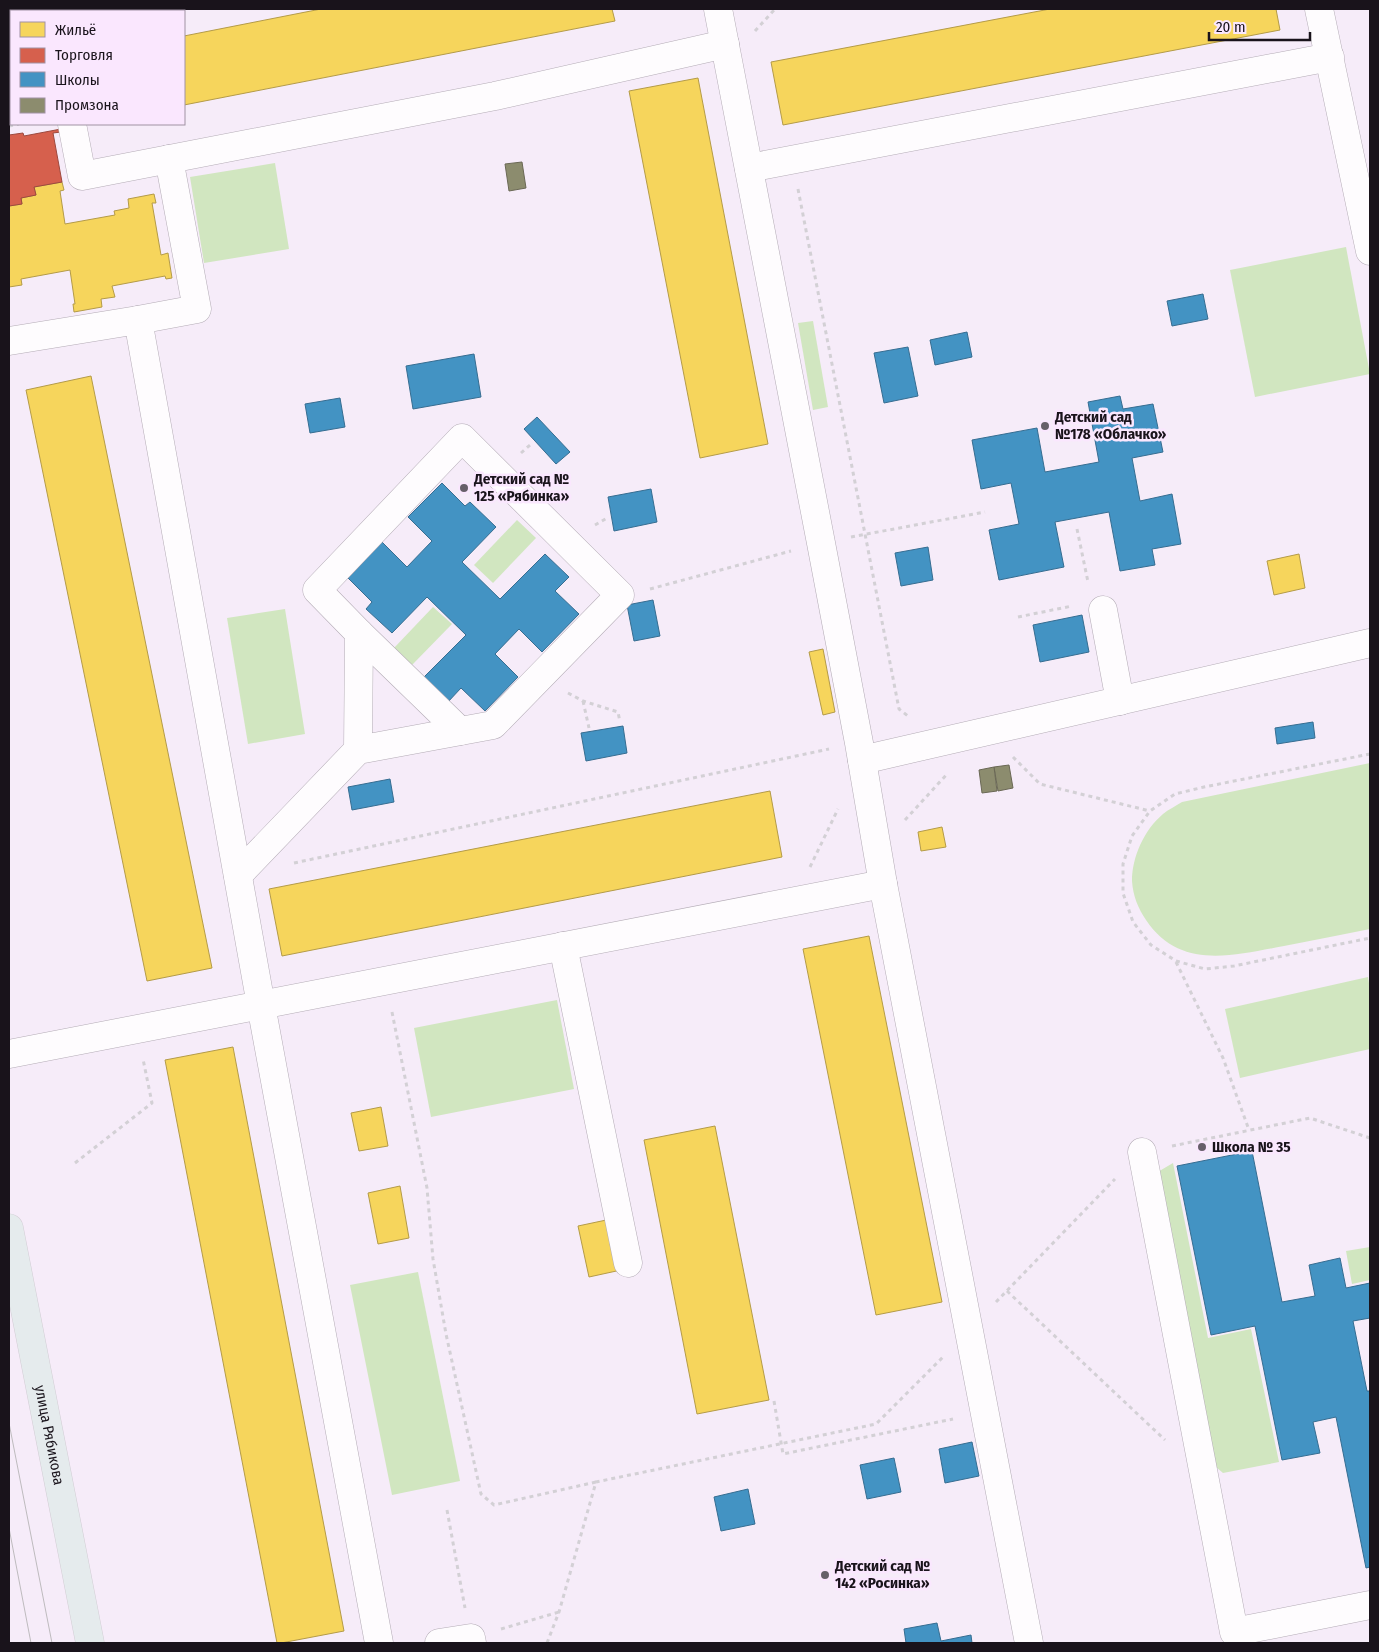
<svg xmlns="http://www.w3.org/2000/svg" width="1379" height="1652" font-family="'Fira Sans Condensed',sans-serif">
<rect width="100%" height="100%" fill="#f6ecf9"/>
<!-- green -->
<g fill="#d1e6c0">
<path d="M275,163L289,249L204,263L190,177Z"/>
<path d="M1346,247L1370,374L1255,397L1230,270Z"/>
<path d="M813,321L828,407L813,410L798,323Z"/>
<path d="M517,520L536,538L493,583L474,565Z"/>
<path d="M433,607L452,624L412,665L394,648Z"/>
<path d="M285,609L305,734L248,744L227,618Z"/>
<path d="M1370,763V929C1342,935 1313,940 1284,946C1234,955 1180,971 1146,920C1138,908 1133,896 1132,881C1132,857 1144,830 1163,814C1169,809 1176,806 1182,802Z"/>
<path d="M1368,977L1370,989V1049L1240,1078L1225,1009Z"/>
<path d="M557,1000L574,1089L431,1117L414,1028Z"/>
<path d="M1173,1163L1208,1338L1251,1329L1279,1462L1223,1473L1216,1467L1156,1173Z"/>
<path d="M1370,1247V1280L1352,1284L1346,1251Z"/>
<path d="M418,1272L460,1481L392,1495L350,1285Z"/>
</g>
<!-- homes -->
<g fill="#f6d55c" stroke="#b49b48">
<path d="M321,9H612L615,21L184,105V36Z"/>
<path d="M1050,9H1276L1280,30L783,125L771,62Z"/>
<path d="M698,78L768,444L700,458L629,91Z"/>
<path d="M62,182L64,190L60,191L65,224L115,215L114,211L129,208L128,199L154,194L156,203H152L161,255L168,253L172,278L166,279L165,276L112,286L115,297L101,299L102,307L74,312L73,304H75L70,270L21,279L22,285L9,287V206L22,204L21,198L36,195L34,187Z"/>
<path d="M91,376L212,968L147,981L26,390Z"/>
<path d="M1299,554L1305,588L1274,595L1267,561Z"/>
<path d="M823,649L835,712L823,715L809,652Z"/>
<path d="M770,791L782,857L282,956L269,889Z"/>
<path d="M942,827L946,847L921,851L918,832Z"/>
<path d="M869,936L942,1302L876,1315L803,949Z"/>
<path d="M233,1047L344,1631L281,1643H277L165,1060Z"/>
<path d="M381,1107L388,1146L359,1151L351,1113Z"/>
<path d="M715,1126L769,1400L697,1414L644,1140Z"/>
<path d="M400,1186L409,1238L378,1244L368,1193Z"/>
<path d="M611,1219L621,1270L589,1277L578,1226Z"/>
</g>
<!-- shops -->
<g fill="#d6604d" stroke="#9d493e">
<path d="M9,56H11V106L9,107Z"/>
<path d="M61,129V132L53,133L62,182L34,187L36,195L21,198L22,204L9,206V135L23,133L24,136Z"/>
</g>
<!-- schools -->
<g fill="#4393c3" stroke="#366d91">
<path d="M1203,294L1208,319L1172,326L1167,301Z"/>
<path d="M967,332L972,357L935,365L930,340Z"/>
<path d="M908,347L918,396L884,403L874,353Z"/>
<path d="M474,354L481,397L413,409L406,366Z"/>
<path d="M1120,396L1123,409L1153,404L1163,452L1132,458L1140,501L1172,494L1181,544L1152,549L1155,565L1120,571L1109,512L1055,522L1064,567L999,580L989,530L1019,524L1011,483L981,489L972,440L1037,428L1045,472L1099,462L1088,402Z"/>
<path d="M340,398L345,427L310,433L305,404Z"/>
<path d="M537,417L570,452L556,464L524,429Z"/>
<path d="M442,483L465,506L470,502L496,527L462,562L500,599L545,554L569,577L555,591L579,614L542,652L519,629L495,654L518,677L485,711L461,688L447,703L422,679L466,635L427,597L392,633L366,609L372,602L348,578L382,542L407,567L432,541L408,517Z"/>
<path d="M651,489L657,522L614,531L608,497Z"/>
<path d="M928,547L933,580L901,586L895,553Z"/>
<path d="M653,600L660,636L634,641L627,605Z"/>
<path d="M1082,615L1089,652L1040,662L1033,625Z"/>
<path d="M1313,722L1315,738L1277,744L1275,728Z"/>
<path d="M623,726L627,753L586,761L581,733Z"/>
<path d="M390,779L394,802L352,810L348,787Z"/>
<path d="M1252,1151L1282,1302L1315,1296L1309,1265L1340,1258L1346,1288L1370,1283V1318L1353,1321L1367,1391H1370V1567L1366,1568L1336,1417L1313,1422L1320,1453L1282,1460L1255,1326L1211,1335L1177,1166Z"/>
<path d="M972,1442L979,1476L945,1483L939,1449Z"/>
<path d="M894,1458L901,1492L867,1499L860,1465Z"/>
<path d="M748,1489L755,1524L721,1531L714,1497Z"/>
<path d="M937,1623L941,1641L971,1635L972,1643H906L904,1629Z"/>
</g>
<!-- industry -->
<g fill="#8c8c6e" stroke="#6a6855">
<path d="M522,162L526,188L509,191L505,164Z"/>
<path d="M1009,765L1013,788L998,791L994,767Z"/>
<path d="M994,767L997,791L982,793L979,770Z"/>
</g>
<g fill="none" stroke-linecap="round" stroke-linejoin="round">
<!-- minor casing -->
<g stroke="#b4acb6" stroke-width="29">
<g id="minor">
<path d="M50,9V11"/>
<path d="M1319,9L1370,251"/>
<path d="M72,124L82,176L495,96L725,44"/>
<path d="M749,168L1330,57"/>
<path d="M138,320L197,309L169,159"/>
<path d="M9,341L138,320L261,1005L379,1643"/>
<path d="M1103,610L1120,701"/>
<path d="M359,633L460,731"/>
<path d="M862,760L1370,643"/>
<path d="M238,875L358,750L493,725L620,595L462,438L317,590L359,633L358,750"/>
<path d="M883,884L1029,1643"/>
<path d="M563,946L628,1263"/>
<path d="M9,1054L883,884L859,743L821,543L718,9"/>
<path d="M1142,1152L1234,1632L1370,1605"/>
<path d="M439,1643L471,1638L472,1643"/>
</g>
</g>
<!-- major casing -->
<g stroke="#d2cdd4" stroke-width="29">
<g id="major">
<path id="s1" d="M9,1228L90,1643"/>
</g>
</g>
<!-- path -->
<g stroke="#d3d0d5" stroke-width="3" stroke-dasharray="4 4" stroke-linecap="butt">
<path d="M755,31L775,9"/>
<path d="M9,126L19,124"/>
<path d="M798,189L899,709L908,716"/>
<path d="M521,453L530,445"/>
<path d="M595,525L607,518"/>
<path d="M1077,529L1088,582"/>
<path d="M851,537L985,512"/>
<path d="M650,589L791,551"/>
<path d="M1018,617L1072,606"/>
<path d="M568,693L583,701L618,712L620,722"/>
<path d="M583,701L589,728"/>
<path d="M1370,754L1204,787L1175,794L1150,811L1132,836L1123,864V893L1133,922L1151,945L1176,961L1205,969L1234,966L1370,938"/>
<path d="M1013,757L1040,784L1150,811"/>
<path d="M905,820L948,773"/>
<path d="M294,863L829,749"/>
<path d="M810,867L838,809"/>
<path d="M1176,962L1223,1058L1249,1130"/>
<path d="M392,1012L427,1188L433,1259L446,1334L481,1494L494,1505L596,1482"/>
<path d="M1172,1146L1310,1118L1370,1138"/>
<path d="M75,1163L152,1103L143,1059"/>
<path d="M1007,1291L1165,1440"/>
<path d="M996,1302L1115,1179"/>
<path d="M774,1401L783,1454L953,1419"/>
<path d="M447,1510L465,1608"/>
<path d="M501,1629L559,1612"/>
<path d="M547,1643L559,1612L596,1482L876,1424L943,1357"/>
</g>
<!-- minor -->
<use href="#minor" stroke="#fefcfe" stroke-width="28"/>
<!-- major -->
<use href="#major" stroke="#e5ebed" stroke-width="28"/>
<!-- tram -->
<g stroke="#bebbbe" stroke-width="1">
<path d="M9,1423L52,1643"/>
<path d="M9,1528L31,1643"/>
</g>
</g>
<!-- markers -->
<g fill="#665f69" stroke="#fae7fe" stroke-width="2">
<circle cx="1045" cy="426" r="5"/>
<circle cx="464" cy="488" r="5"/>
<circle cx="1202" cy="1147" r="5"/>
<circle cx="825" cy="1575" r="5"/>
</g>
<g text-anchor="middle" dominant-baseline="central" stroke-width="5" stroke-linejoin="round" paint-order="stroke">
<!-- poi labels -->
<g font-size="15" font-weight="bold" fill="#19131b" stroke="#fae7fe" text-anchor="start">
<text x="1055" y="417">Детский сад<tspan x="1055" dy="17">№178 «Облачко»</tspan></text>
<text x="474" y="479">Детский сад №<tspan x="474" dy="17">125 «Рябинка»</tspan></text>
<text x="1212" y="1147">Школа № 35</text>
<text x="835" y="1566">Детский сад №<tspan x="835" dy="17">142 «Росинка»</tspan></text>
</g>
<!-- street labels -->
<g font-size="15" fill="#19131b" stroke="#fae7fe">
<text stroke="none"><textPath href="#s1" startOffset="211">улица Рябикова</textPath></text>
</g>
</g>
<!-- border -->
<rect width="1379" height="1652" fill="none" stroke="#19131b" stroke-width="20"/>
<!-- legend -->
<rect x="10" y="10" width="175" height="115" fill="#fae7fe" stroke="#a092a3"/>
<rect x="20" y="22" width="25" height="15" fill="#f6d55c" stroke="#a092a3"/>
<text x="55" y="35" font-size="15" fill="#19131b">Жильё</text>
<rect x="20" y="48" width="25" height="15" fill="#d6604d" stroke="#a092a3"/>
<text x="55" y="60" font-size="15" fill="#19131b">Торговля</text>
<rect x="20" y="72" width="25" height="15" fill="#4393c3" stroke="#a092a3"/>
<text x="55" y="85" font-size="15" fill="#19131b">Школы</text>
<rect x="20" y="98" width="25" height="15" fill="#8c8c6e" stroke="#a092a3"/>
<text x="55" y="110" font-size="15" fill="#19131b">Промзона</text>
<!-- scale -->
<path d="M1209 32v8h101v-8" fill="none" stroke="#19131b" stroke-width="2.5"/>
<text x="1216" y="32" font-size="15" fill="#19131b" stroke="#fae7fe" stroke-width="4" paint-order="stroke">20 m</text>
</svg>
